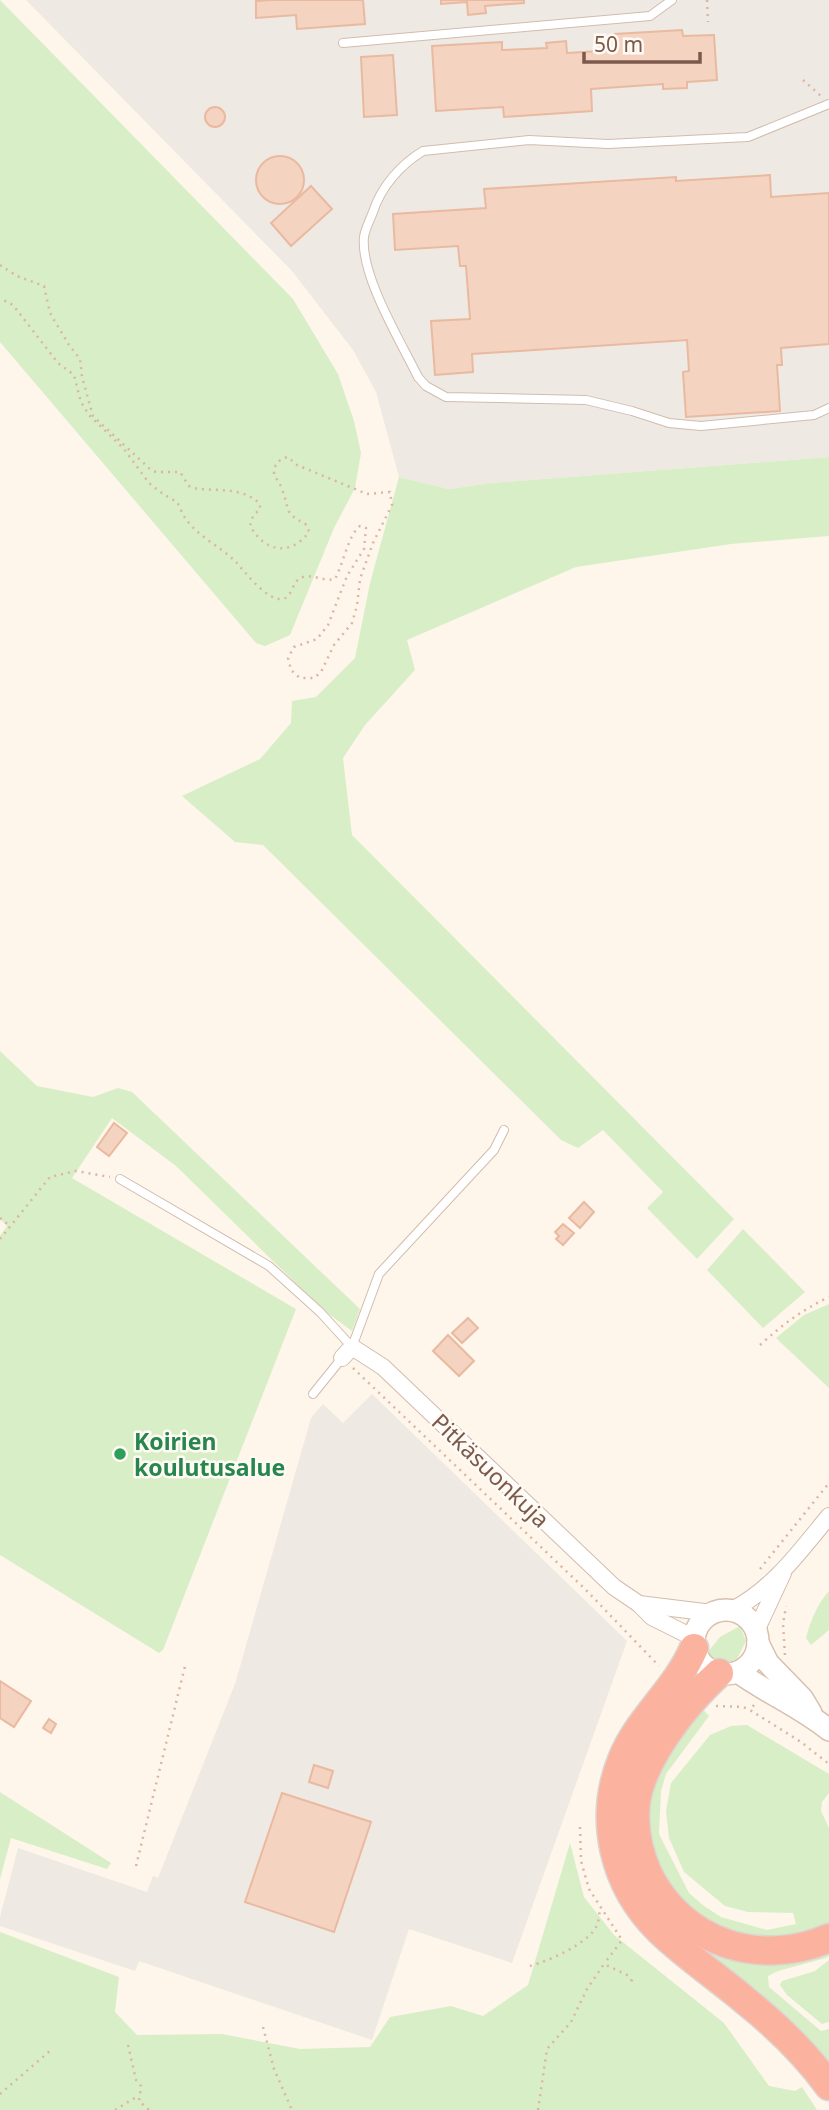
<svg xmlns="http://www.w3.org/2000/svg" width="829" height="2110" font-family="'Noto Sans',sans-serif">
<rect width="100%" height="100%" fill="#fef6eb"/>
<!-- industrial -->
<g fill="#efe9e3">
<path d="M26,0H829V457L491,483L449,489L399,477L376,392L353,350L292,271Z"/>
<path d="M372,1394L627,1641L512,1963L409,1929L372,2040L139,1961L135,1971L0,1926V1917L18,1848L147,1892L153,1876L158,1878L235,1684L311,1418L323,1404L343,1423Z"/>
</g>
<!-- green -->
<g fill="#d8eec7">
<path d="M0,0L293,299L338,374L354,421L361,453L355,488L334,528L290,635L265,646L256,643L0,342Z"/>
<path d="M829,457V536L731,544L576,567L407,640L415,670L365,725L343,758L352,835L734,1219L697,1259L647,1208L663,1192L603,1130L578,1148L561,1140L263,845L235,842L182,796L260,759L291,723L292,701L316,697L355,658L370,583L399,477L449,489L491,483Z"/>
<path d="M0,1051L37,1086L93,1097L118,1088L132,1092L360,1309L352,1331L322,1309L176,1166L112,1118L72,1178L296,1309L163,1650L159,1653L0,1555V1236L7,1226L0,1219Z"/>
<path d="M743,1229L805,1292L763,1328L707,1270Z"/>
<path d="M829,1304V1388L776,1338L804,1315Z"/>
<path d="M829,1591V1630L811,1645L806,1638C811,1619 817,1605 829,1591Z"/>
<path d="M740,1626L746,1641L737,1659C726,1665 716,1662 707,1653L720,1637Z"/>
<path d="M700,1706L709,1716L666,1774L661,1791L659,1834L689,1893L704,1906L721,1917L767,1930L796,1924L793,1913L748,1912L725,1906L684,1872L669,1838L666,1811L671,1783L710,1735L731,1726L747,1725L829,1774V1793L822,1802L821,1811L829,1828V1923L815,1932L758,1940L697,1918L672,1893L647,1840V1796L660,1759Z"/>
<path d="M0,1792L111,1863L107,1869L11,1838L0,1879Z"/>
<path d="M628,1804L689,1934L829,1944V1956L826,1958L778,1971L768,1976L769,1987L821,2031L829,2029V2069L684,1942L623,1862Z"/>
<path d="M570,1843L584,1897L614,1935L724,2023L769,2086L795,2091L802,2087L817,2110H0V1932L119,1977L115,2012L137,2035L222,2034L300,2049L370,2047L390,2017L451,2006L483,2016L528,1985Z"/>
<path d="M829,1960V2022L822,2024L787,1995L780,1985L782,1981L815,1971Z"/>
</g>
<!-- building -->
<g fill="#f5d3c1" stroke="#e9b9a0" stroke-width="2">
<path d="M271,0H363L365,24L297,29L296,15L256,18V1Z"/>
<path d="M441,0H524V3L485,6L486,13L468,15L467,2L441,4Z"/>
<path d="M682,30L683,36L714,35L717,80L687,82V88L663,89V84L591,89L592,111L504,117L503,107L436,111L432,46L502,42V50L547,48L546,43L566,41L567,53L616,50L615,34Z"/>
<path d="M393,55L397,115L364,117L361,57Z"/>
<circle cx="215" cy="117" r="10"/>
<circle cx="280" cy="180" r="24"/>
<path d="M770,175L771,197L829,193V344L781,348L782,365H777L780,411L686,417L683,372L689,371L687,340L472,354L473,372L435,375L431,321L470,319L466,266H460L458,246L395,250L393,214L486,208L484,189L676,177V181Z"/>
<path d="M311,186L332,209L291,246L271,223Z"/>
<path d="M114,1123L127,1133L109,1156L97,1147Z"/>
<path d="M584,1202L594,1212L580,1228L569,1218Z"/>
<path d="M563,1224L574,1233L563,1245L556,1239L559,1236L555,1232Z"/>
<path d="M468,1318L478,1328L462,1343L452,1333Z"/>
<path d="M448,1335L474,1361L459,1376L433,1351Z"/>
<path d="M0,1681L31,1701L14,1727L0,1718Z"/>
<path d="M49,1719L56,1724L51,1733L43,1728Z"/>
<path d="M314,1765L333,1771L328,1788L309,1782Z"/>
<path d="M282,1793L371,1822L334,1932L245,1902Z"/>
</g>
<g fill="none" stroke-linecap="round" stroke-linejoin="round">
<!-- lane casing -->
<g stroke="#d2bcae" stroke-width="10">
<g id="lane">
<path d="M343,43L650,16L672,0"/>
<path d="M829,104L748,137L608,144L529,140L423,151C400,165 381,187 373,212C370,220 365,229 364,237C360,275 401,342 418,377L426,386L446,397L586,400L632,411L669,423L701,426L814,415L829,408"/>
<path d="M120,1179L269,1266L320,1312L352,1347L379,1274L494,1150L504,1130"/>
<path d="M313,1394L342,1358"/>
</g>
</g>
<!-- street casing -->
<g stroke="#d2bcae" stroke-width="18">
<g id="street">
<path d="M342,1358L352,1347L383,1367L614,1587L639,1604L652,1617L694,1638"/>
<path d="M639,1604L712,1613"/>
<path d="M732,1610C773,1589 800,1551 829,1516"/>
<path d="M756,1631L783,1573"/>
</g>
</g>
<!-- secondary casing -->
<g stroke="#d8bfae" stroke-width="24">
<g id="secondary">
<circle cx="726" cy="1642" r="32"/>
<path d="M758,1643L768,1663L802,1698L811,1713"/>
<path d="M738,1672C767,1693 801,1707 829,1730"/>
</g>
</g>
<!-- highway casing -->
<g stroke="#ddd4d0" stroke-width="31">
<g id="highway">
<path d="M694,1648C677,1689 637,1720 622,1760C598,1820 614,1886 660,1931C687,1957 719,1978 747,2002C778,2027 806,2054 829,2086"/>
<path d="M719,1673C687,1702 643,1757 636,1801C633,1826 638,1852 648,1874C682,1943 760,1968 829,1938"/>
</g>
</g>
<!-- path -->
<g stroke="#dbb6a2" stroke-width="2.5" stroke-dasharray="2 5" stroke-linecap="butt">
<path d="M707,0L708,22"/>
<path d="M803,80L821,96"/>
<path d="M0,265L17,276L44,286L50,313L69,345L80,359L82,377L93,416L151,470L156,472H180L189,486L194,488C217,492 242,486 260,504V509L253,516L250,526C265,552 290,557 309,532L307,525C282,511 291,513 282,489C280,483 276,479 274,474C274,464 279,459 288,457L297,465L367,494L390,492L392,505L373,543L360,579L357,606L352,623L334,645L321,672L314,678H300L291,670L288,658L294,647L317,639L328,625L347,576L364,549L366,528L360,526C348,535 343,565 335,579C324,582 314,574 303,577C292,579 293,598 282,599C267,601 245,572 236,562C221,547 195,535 184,516C181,512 180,506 177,502L163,494L149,483L124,449L89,415L81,402L74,375L58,363L13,305L0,298"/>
<path d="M0,1218L10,1226"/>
<path d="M0,1239L50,1177L76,1171L110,1177"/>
<path d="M760,1345C782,1325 802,1310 829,1297"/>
<path d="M353,1368L585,1589L659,1666"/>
<path d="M760,1569L829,1483"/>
<path d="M785,1655L783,1624L786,1606"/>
<path d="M754,1705L750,1710L801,1742L829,1764"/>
<path d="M716,1706L743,1707L750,1710"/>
<path d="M580,1827L581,1861L589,1889L622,1940L604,1964"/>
<path d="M136,1866L186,1662"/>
<path d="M530,1966C548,1961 589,1944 597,1925C599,1921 599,1914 600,1909"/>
<path d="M263,2027L274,2069L292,2110"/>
<path d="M128,2045L136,2080L141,2086L139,2101L149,2110"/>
<path d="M0,2094L51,2050"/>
<path d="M115,2110L138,2096"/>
<path d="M538,2110L547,2049L571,2022L587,1989L604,1964L627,1975L632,1981L629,1985"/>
</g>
<!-- lane -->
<use href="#lane" stroke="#fff" stroke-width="8"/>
<!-- street -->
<use href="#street" stroke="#fff" stroke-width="16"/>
<!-- secondary -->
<use href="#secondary" stroke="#fff" stroke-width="21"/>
<!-- highway -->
<use href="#highway" stroke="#fbb39f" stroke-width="28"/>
</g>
<!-- markers -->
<circle fill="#2e9e5b" stroke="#fffaf3" stroke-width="2.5" cx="120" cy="1454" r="7"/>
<g text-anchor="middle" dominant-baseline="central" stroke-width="5" stroke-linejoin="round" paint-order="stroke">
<!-- leisure labels -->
<g font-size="23" font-weight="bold" fill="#27864d" stroke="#fffaf3" text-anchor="start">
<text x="134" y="1441">Koirien<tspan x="134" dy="26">koulutusalue</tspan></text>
</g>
<!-- street labels -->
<g font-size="23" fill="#7c5a4b" stroke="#fffaf3">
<text transform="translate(491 1470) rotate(44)">Pitkäsuonkuja</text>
</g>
</g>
<!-- scale -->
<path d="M584 52v10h116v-10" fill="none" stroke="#7c5a4b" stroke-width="3.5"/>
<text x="594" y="52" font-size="21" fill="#7c5a4b" stroke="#fffaf3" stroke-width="5" paint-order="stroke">50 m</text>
</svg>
